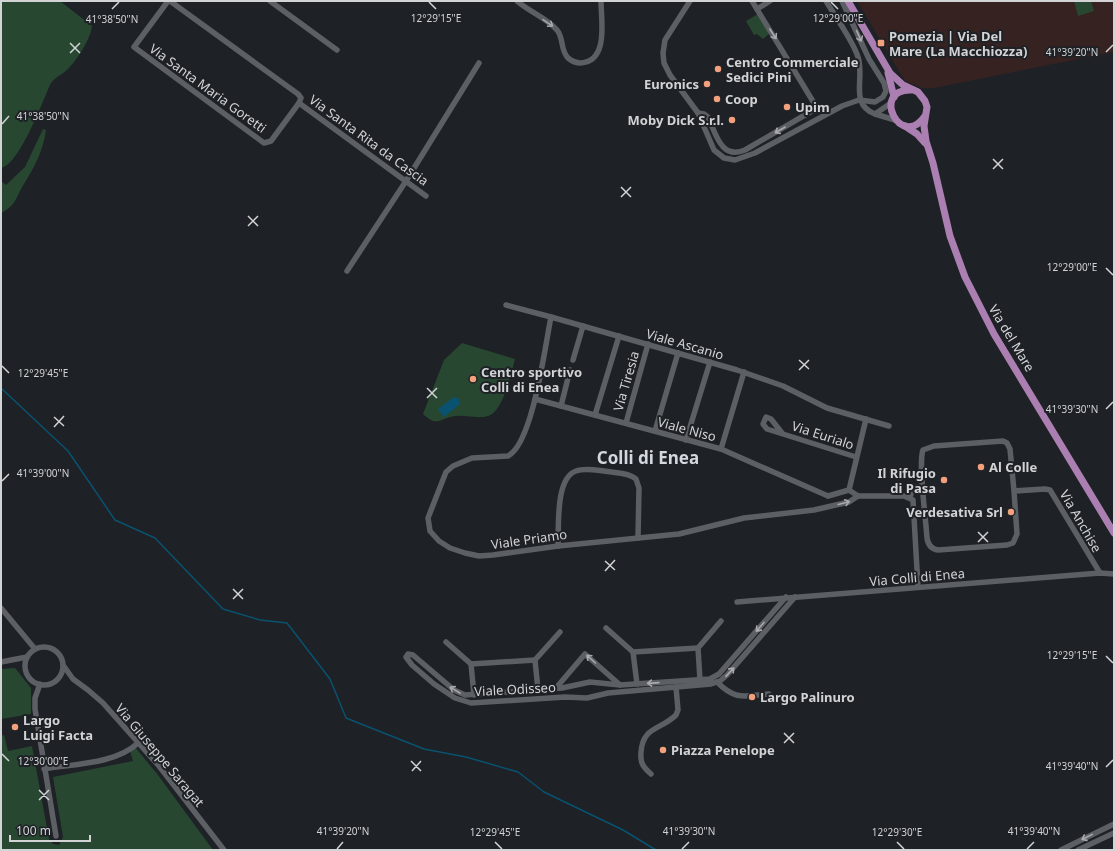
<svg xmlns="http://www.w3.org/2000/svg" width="1115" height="851" font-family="'Noto Sans',sans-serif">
<rect width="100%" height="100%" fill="#1e2125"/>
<!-- industrial -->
<path fill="#352221" d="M857,1H1114V52L934,88H922L905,81Z"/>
<!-- green -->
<g fill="#274731">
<path d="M1,1H60L92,26C91,38 77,60 68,69C63,74 53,78 50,85C42,103 19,165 1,168Z"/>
<path d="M1074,1H1091L1094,11L1078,16Z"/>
<path d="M758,14L770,33L763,39L757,34L754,35L746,21Z"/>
<path d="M43,129L46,130C43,151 35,166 24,184C15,198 17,205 1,213V181L6,185L25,167Z"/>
<path d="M462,343L515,359C511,374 503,412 488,416C478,419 466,415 456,416C439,418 438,428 423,414L444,360Z"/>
<path d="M15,668L31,688V714L1,719V669Z"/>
<path d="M4,735L8,751L32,746L49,839L53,844L59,845L63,837L53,777L133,761L130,751L135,747L158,775L213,850H1V736Z"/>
</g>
<!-- water -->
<path fill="#095270" d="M454,397L459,399L460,404L444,417L438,409Z"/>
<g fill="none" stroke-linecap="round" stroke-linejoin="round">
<!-- stream -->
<path stroke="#095270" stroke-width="1.5" d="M1,388L68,451L115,520L155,538L223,609L260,620L287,623L330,679L346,718L424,749L466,757L518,772L544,792L623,830L656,850"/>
<!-- minor -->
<g stroke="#5c5f64" stroke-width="5.5">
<path d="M168,1L134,47L264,143L271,141L299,103"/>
<path d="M170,1L298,94L301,98L299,103L426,196"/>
<path d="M270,1L337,50"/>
<path d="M517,1C528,11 547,18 557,30C564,38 560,50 568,58C573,62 580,64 586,62C608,56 601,18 601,1"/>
<path d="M690,1L665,40L663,53L664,63L670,75L698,113L714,150L724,158L735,160L755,153L842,106L859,100L875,102L883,97L886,91L884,83L869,59L842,1"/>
<path d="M826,1C835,16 853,41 858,57C865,78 849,104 875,114"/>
<path d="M757,9L770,1"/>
<path d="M891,103L875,114L895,120"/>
<path d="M698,113L704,114L708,117C716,134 721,160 745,150L817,108L752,1"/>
<path d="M347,271L406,181L479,63"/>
<path d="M506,305L551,317"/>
<path d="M573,360L583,326"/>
<path d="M535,399L721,449L828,496"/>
<path d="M561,406L570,370"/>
<path d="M595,415L619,336"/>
<path d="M626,423L648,344"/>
<path d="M655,431L678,353"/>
<path d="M782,433L771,419L766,417L763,424L767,429L856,457"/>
<path d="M686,440L710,362"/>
<path d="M721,449L744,372"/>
<path d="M849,490L866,419"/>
<path d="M1014,491L1017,534L1013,543L1007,545L938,550C931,549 928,545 927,538C926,520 918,463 923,450L934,446L1003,441L1007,443L1010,449L1014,491L1045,489L1050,490L1100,573"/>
<path d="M828,496L849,490L858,496"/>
<path d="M858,496L849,502L814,510L744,518L679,534L558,546L493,555L479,556L465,553L450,548L439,541L430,531L428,518L446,472L453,466L472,458L508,456C533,443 545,346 551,317L737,370L783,386L827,408L889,426"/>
<path d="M858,496H904L913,500L918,587"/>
<path d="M910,497L913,488L923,486"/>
<path d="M558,546C559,528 555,478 576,471C584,468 595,470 604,471C614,473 628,472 636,479L639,488L638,538"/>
<path d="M786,597L719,674L710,679L620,685L590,682L562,688L465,695L454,690L413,655L408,654L406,657L412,665L434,684L455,698L471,703L565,697L587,698L608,693L711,684L720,681L727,675L795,597"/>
<path d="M737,602L1100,573L1114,574"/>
<path d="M1,608L35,649"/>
<path d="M606,628L633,652L698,648"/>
<path d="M446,642L471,664L474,695"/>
<circle cx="44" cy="666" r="19"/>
<path d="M633,652L637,684"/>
<path d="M1,662L27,657"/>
<path d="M471,664L535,660"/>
<path d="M63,665L73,679L88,690L103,703L159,766L224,850"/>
<path d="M700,680L698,648L721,621"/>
<path d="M717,682C736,701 744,696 769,694"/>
<path d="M40,684L35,698V709L56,836"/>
<path d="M556,688L585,654L620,685"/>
<path d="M538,690L535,660L560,632"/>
<path d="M44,769C73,764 116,764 138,743"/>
<path d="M651,774C643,767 640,763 641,752C643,726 661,730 676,715L678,710L676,687"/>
<path d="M1061,850L1114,824"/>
<path d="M1078,850L1114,833"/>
</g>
<!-- major -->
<g stroke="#ab7fb2" stroke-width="7">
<path d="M848,1L890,73L903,85L918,92L925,101L927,107L924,126L926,141L933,163L950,236L965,277L994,334L1114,533"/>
<path d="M888,73L894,97"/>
<path d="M911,90C870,89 901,151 925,116"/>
<path d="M905,126L917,134L925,143"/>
</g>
</g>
<!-- one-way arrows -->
<defs><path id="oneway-shaft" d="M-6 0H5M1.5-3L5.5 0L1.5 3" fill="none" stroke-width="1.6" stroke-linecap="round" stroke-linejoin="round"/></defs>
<g stroke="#a8aaad">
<use href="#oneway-shaft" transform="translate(548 23) rotate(34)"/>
<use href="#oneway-shaft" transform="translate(773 34) rotate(57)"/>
<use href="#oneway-shaft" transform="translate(859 36) rotate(66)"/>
<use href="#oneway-shaft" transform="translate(780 130) rotate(150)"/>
<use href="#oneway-shaft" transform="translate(844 503) rotate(-15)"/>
<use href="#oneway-shaft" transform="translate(760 627) rotate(131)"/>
<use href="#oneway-shaft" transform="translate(591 659) rotate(-138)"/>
<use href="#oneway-shaft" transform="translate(730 672) rotate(-47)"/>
<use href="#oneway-shaft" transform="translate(653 683) rotate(176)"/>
<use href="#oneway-shaft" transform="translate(455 690) rotate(-149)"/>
<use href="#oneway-shaft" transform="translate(1087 837) rotate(154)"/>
</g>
<!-- ticks -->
<path fill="none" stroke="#d1d3d5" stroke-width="1.5" d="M429,2L436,9M831,2L838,9M112,9L119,2M70,43L80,53M1106,52L1113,45M70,53L80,43M2,124L9,116M993,159L1003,169M993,169L1003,159M621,187L631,197M621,197L631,187M248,216L258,226M248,226L258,216M1106,268L1113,275M799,360L809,369M2,366L9,373M799,370L809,360M427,388L437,398M427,398L437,388M1106,409L1113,402M54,417L64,426M54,427L64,416M2,481L9,474M978,532L988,542M978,542L988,532M605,561L615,570M605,571L615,560M233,589L243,599M233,599L243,589M1106,656L1113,663M784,733L794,743M784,743L794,733M2,754L9,761M411,761L421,771M1106,767L1113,760M412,771L421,761M39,790L49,800M39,800L49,790M495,842L502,849M897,842L904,849M337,849L343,842M682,849L689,842M1027,849L1034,842"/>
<!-- markers -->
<g fill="#f2a17e" stroke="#1e2125" stroke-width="1.5">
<rect x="877" y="39" width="8" height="8" rx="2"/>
<circle cx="718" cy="69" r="4"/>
<circle cx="707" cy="84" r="4"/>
<circle cx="717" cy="99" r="4"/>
<circle cx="787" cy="107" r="4"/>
<circle cx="732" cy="120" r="4"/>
<circle cx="473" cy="379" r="4"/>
<circle cx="981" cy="467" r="4"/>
<circle cx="944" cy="480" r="4"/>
<circle cx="1011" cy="512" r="4"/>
<circle cx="752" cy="697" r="4"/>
<circle cx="15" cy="727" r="4"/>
<circle cx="663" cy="750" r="4"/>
</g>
<g text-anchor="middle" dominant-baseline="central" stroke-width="4" stroke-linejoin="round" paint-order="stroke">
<!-- poi labels -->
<g font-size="13" font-weight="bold" fill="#d1d3d5" stroke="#1e2125" text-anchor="start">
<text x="889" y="36">Pomezia | Via Del<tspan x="889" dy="15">Mare (La Macchiozza)</tspan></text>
<text x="726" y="62">Centro Commerciale<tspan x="726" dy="15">Sedici Pini</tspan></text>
<text x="699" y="84" text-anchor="end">Euronics</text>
<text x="725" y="99">Coop</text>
<text x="795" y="107">Upim</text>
<text x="724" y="120" text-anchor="end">Moby Dick S.r.l.</text>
<text x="481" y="372">Centro sportivo<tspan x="481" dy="15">Colli di Enea</tspan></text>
<text x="989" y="467">Al Colle</text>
<text x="936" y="473" text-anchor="end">Il Rifugio<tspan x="936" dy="15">di Pasa</tspan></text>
<text x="1003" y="512" text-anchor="end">Verdesativa Srl</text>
<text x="760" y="697">Largo Palinuro</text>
<text x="23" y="720">Largo<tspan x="23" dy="15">Luigi Facta</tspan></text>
<text x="671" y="750">Piazza Penelope</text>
</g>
<!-- street labels -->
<g font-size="13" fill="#d1d3d5" stroke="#1e2125">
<text transform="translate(208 88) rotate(36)">Via Santa Maria Goretti</text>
<text transform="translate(369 140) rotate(36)">Via Santa Rita da Cascia</text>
<text transform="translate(1012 338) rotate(59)">Via del Mare</text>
<text transform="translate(685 344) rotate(16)">Viale Ascanio</text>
<text transform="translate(626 381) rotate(-74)">Via Tiresia</text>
<text transform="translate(687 429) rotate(15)">Viale Niso</text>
<text transform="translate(823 435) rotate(18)">Via Eurialo</text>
<text transform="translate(1081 521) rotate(60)">Via Anchise</text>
<text transform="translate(529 539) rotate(-8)">Viale Priamo</text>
<text transform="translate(917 577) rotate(-5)">Via Colli di Enea</text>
<text transform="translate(515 689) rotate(-3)">Viale Odisseo</text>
<text transform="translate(160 755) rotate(50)">Via Giuseppe Saragat</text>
</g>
<!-- district labels -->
<g font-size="17" font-weight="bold" fill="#d4d7dd" stroke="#1e2125">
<text x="648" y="457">Colli di Enea</text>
</g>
</g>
<g font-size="10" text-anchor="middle" fill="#d1d3d5" stroke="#1e2125" stroke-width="4" stroke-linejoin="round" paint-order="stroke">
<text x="436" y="22">12°29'15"E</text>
<text x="838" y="22">12°29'00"E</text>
<text x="112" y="23">41°38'50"N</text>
<text x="1072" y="56">41°39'20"N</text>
<text x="43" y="120">41°38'50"N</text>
<text x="1072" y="271">12°29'00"E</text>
<text x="43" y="377">12°29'45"E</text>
<text x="1072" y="413">41°39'30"N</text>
<text x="43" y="477">41°39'00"N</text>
<text x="1072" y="659">12°29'15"E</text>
<text x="43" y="765">12°30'00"E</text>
<text x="1072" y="770">41°39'40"N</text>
<text x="343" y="835">41°39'20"N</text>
<text x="689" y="835">41°39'30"N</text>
<text x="1034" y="835">41°39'40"N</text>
<text x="495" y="836">12°29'45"E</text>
<text x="897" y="836">12°29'30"E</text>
</g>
<!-- border -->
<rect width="1115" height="851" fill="none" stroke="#d1d3d5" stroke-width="4"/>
<!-- scale -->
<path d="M10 835v6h80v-6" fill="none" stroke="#d1d3d5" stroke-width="2"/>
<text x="16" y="835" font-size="12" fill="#d1d3d5" stroke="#1e2125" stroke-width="3" paint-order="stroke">100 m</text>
</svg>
